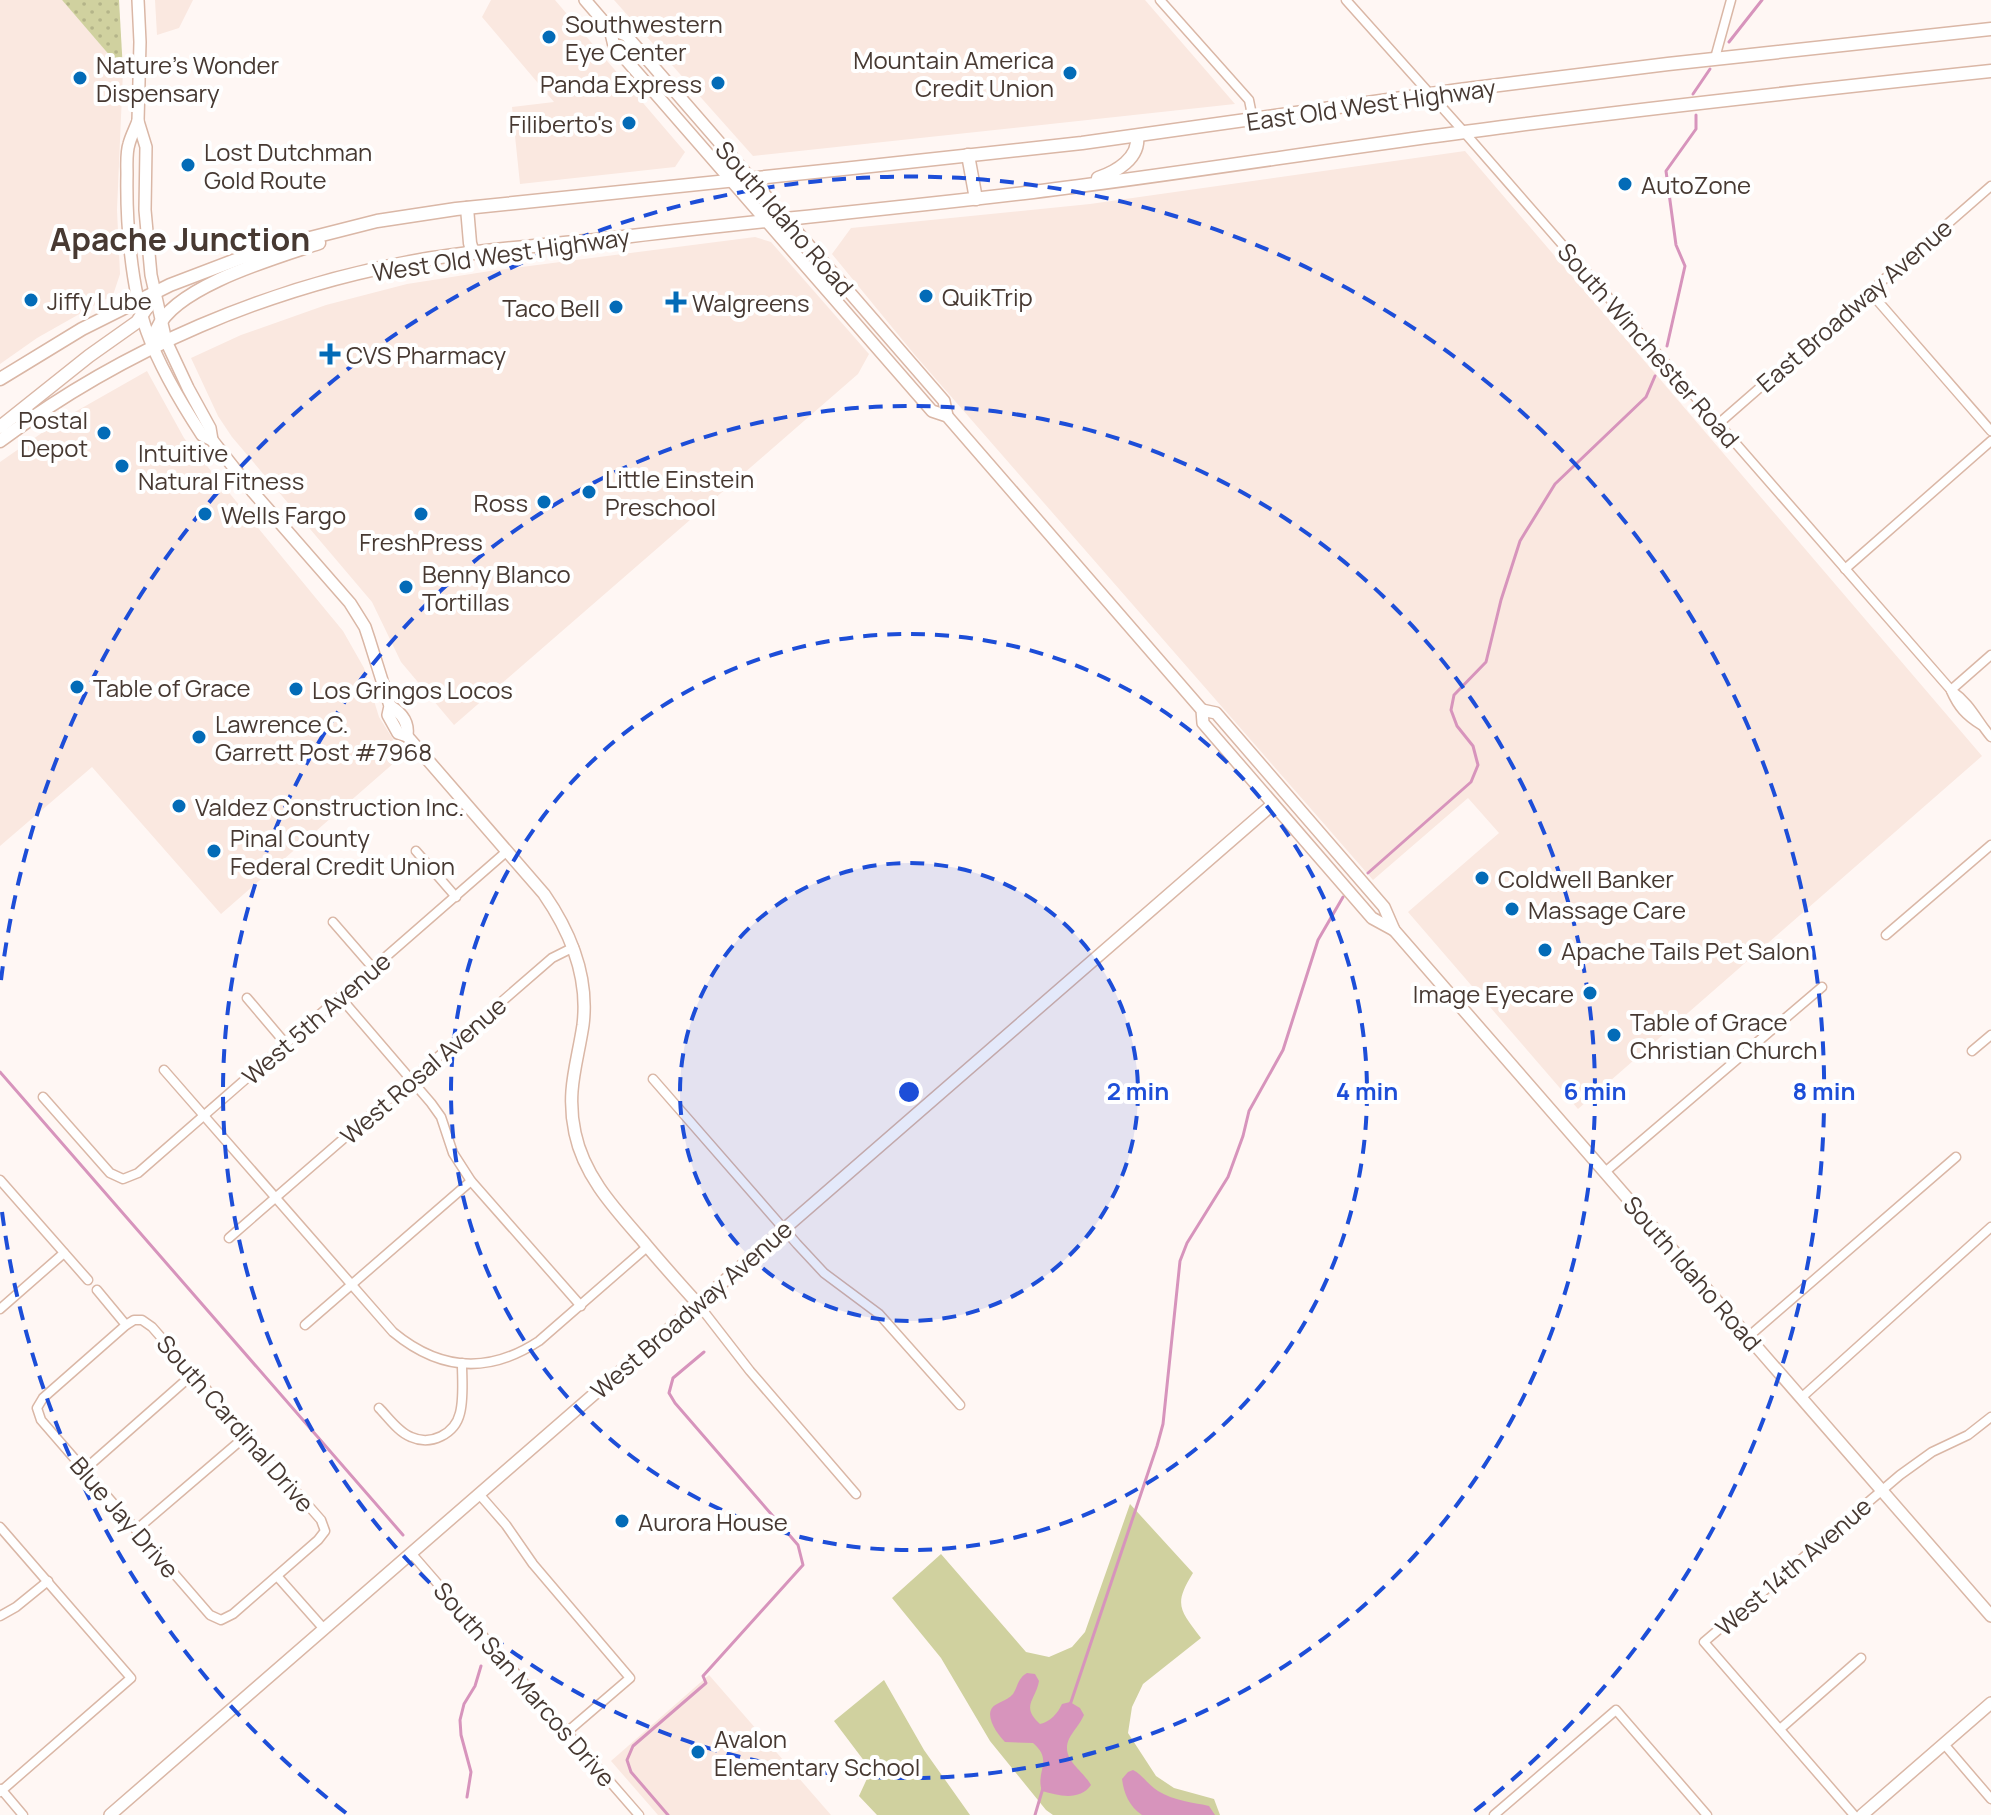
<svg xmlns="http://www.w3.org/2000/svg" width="1991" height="1815" font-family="Manrope,sans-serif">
<defs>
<pattern id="park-dots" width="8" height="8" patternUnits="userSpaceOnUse" patternTransform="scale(2)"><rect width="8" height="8" fill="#d0d19f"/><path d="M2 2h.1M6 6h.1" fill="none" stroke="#b4b489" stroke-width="1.8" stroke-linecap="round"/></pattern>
</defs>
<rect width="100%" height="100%" fill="#fff7f4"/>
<!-- built -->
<g fill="#fae8e0">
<path d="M0,0H62L123,71L117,210L120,274L113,295L37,338L0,364Z"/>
<path d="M155,0H193L179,28L157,35Z"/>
<path d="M491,0H555L685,152L675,167L520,184L512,107L554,102L482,17Z"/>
<path d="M614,0H1145L1235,104L753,156Z"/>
<path d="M1465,151L1982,756L1578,1109L1408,912L1499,833L1468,798L1373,880L914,354L832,254L851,228L1090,204Z"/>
<path d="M755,237L771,242L869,354L858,374L454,725L401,662L372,602L232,437L218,416L191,358L241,335L326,305L407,284L490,271Z"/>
<path d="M147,371L184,438L343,631L364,668L379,717L403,755L221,914L92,767L0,846V462L59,421Z"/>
<path d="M709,1675L831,1815H658L611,1761Z"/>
</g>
<!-- grass -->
<g fill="#d0d19f">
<path d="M1130,1504L1193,1573C1173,1605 1180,1610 1201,1638L1143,1684L1132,1707L1128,1733L1156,1776L1174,1788L1214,1799L1220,1815H1053L1046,1810L990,1741L941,1658L892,1598L941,1554L1026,1652L1049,1657L1072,1647L1085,1632Z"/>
<path d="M884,1680L924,1750L970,1815H877L859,1796L871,1770L834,1721Z"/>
</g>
<!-- park -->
<path fill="url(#park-dots)" d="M62,0H119L123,71Z"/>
<!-- water -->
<g fill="#d794bc">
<path d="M1027,1673L1035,1674L1039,1681C1036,1700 1020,1706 1040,1724C1050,1722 1058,1713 1062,1704L1070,1702L1080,1708L1084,1715C1080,1724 1073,1731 1069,1739C1060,1759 1083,1770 1091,1785C1080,1801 1059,1796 1042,1791C1035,1771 1054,1761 1033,1743L1005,1742C999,1736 985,1718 992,1708C995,1703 1007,1701 1013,1694C1018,1686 1018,1678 1027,1673Z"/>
<path d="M1133,1770C1143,1775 1148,1785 1158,1791C1174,1801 1192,1802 1209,1806L1215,1815H1142C1129,1806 1124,1794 1122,1779L1128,1772Z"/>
</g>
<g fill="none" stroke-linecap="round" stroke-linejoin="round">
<!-- stream -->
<g stroke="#d794bc" stroke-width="3">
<path d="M1729,42L1762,0"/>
<path d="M1693,94L1710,69"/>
<path d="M1667,346L1685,266L1676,245L1666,171L1696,129V115"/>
<path d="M1368,873L1471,782L1478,765L1473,746L1457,726L1451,710L1454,695L1486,662L1501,600L1520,541L1555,484L1646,397L1655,376"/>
<path d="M0,1072L403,1535"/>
<path d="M1070,1705L1157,1446L1163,1424L1180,1261L1187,1243L1228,1177L1243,1136L1249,1111L1283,1050L1318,940L1343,897"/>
<path d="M467,1797L471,1772L461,1735L460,1720L464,1704L475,1686L481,1666"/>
<path d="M668,1815L631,1772L627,1760L633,1746L706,1683L703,1676L803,1565L798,1545L675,1403L669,1393L673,1378L704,1352"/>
<path d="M1035,1815L1043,1788"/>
</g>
<!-- street casing -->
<g stroke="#dab7a6" stroke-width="11">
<g id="street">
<path d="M1160,0L1249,100L1253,120"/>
<path d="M1346,0L1464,132L1951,690C1971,704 1976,719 1991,737"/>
<path d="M1715,58L1731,0"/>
<path d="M1870,292L1991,431"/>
<path d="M1717,425L1991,186"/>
<path d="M1845,569L1991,441"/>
<path d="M1951,690L1991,655"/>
<path d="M1951,691C1958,707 1966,716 1981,725"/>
<path d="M416,851L456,897"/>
<path d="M333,922L373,968"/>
<path d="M1886,935L1991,845"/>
<path d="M340,997L431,1103L441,1117L453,1153L471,1181L581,1306"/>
<path d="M247,998L286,1044"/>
<path d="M1972,1051L1991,1035"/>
<path d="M164,1070L393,1332C440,1371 489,1374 539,1341L647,1247"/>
<path d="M653,1079L797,1244L824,1273L879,1314L960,1405"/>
<path d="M43,1097L110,1173L123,1179L138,1173L506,852"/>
<path d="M1605,1172L1822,987"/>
<path d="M0,1180L88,1280"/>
<path d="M229,1238L552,958L574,947"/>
<path d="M97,1290L126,1325"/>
<path d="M698,1304L750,1371L856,1494"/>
<path d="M0,1309L64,1253"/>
<path d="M134,1320H142L152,1327L321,1520L325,1531L318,1540L233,1614L221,1620L210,1615L41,1420L37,1408L43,1398L126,1325Z"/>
<path d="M305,1325L471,1181"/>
<path d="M1748,1337L1956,1157"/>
<path d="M1801,1398L1991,1227"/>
<path d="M379,1408C388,1417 398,1432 411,1437C431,1446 455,1434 460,1413C464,1398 462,1379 462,1363"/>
<path d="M84,1470L193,1374"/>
<path d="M479,1494L506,1525L533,1564L630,1678L567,1732"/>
<path d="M0,1527L131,1678L0,1792"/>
<path d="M136,1530L247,1435"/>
<path d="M411,1553L639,1815"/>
<path d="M277,1576L324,1629"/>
<path d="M0,1616L16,1607L48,1581"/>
<path d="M1780,1729L1861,1658"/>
<path d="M1944,1744L1991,1799"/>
<path d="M1,1789L23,1815"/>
<path d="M1494,1815L1616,1710L1707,1815"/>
<path d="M1854,1815L1704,1642L1900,1475L1932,1452L1968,1435L1991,1417"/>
</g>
</g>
<!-- secondary casing -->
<g stroke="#dab7a6" stroke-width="14">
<g id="secondary">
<path d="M138,0L140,42L138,121L146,147L145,210L151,275L166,341L188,388L210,428L212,440"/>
<path d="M585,0L610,29L614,46L932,411L947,416L1202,710L1203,723L1372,918L1394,930"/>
<path d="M610,29L626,35L944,401L947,416"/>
<path d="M138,121C135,129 131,136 129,144C126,153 127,165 127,174C126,222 131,287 147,332C160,368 181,403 202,435L212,440L253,492L350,603L365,627L369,639L390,706L388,715L398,733L407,736L544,894C571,933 589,977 583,1025C577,1065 566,1091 575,1133C584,1176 614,1208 642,1240C660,1262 679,1283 698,1304"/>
<path d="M390,706C402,713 409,722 407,736"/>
<path d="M1202,710L1216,713L1384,907L1394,930L1991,1616"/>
<path d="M110,1815L1273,804"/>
<path d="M1862,1815L1991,1703"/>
</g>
</g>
<!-- primary casing -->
<g stroke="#dab7a6" stroke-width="15">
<g id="primary">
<path d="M968,155L976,199"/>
<path d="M1098,178C1116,172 1140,158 1137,136"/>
<path d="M467,208L470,243L473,253"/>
<path d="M153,347C154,341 154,335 157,329C175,286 278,257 319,243"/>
<path d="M0,379L82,329L170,285L241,258L310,238L377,221L456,209L843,169L1082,143L1459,90L1668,64L1991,29"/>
<path d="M0,427L89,356L137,322L148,306L154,292"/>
<path d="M0,441C123,349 270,286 421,260C485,249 550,245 615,238C754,221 894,209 1033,192C1193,172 1352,146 1511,126C1671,105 1831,88 1991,71"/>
</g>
</g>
<!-- street -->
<use href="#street" stroke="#fff" stroke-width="8"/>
<!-- secondary -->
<use href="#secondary" stroke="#fff" stroke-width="11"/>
<!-- primary -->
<use href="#primary" stroke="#fff" stroke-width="12"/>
</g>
<!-- distance rings -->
<circle cx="909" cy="1092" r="229" fill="#1d4ed8" fill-opacity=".12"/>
<g fill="none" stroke="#1d4ed8" stroke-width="4" stroke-dasharray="14 10">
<circle cx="909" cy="1092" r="229"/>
<circle cx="909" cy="1092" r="458"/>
<circle cx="909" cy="1092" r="686"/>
<path d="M346 1813A915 915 0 0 1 1 1204M1 980A915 915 0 1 1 1472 1813"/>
</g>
<!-- markers -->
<g fill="#036bb7" stroke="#fff" stroke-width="3">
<circle cx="549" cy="37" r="8"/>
<circle cx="1070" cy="73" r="8"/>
<circle cx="80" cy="78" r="8"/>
<circle cx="718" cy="83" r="8"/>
<circle cx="629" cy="123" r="8"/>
<circle cx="188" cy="165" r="8"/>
<circle cx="1625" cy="184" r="8"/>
<circle cx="926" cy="296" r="8"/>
<circle cx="31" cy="300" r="8"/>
<path d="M672 290h8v8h8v8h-8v8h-8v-8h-8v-8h8z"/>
<circle cx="616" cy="307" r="8"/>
<path d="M326 342h8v8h8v8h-8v8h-8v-8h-8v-8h8z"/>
<circle cx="104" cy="433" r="8"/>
<circle cx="122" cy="466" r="8"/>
<circle cx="589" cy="492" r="8"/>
<circle cx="544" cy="502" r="8"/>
<circle cx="205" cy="514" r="8"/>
<circle cx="421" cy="514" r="8"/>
<circle cx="406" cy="587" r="8"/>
<circle cx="77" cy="687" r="8"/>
<circle cx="296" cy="689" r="8"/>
<circle cx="199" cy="737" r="8"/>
<circle cx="179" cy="806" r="8"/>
<circle cx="214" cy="851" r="8"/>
<circle cx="1482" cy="878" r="8"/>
<circle cx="1512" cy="909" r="8"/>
<circle cx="1545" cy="950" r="8"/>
<circle cx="1590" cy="993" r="8"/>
<circle cx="1614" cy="1035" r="8"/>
<circle cx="622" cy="1521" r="8"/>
<circle cx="698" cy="1752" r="8"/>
</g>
<g text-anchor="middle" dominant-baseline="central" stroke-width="8" stroke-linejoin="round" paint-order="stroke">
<!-- poi labels -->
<g font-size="24" fill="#473932" stroke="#fff" text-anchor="start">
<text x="565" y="23">Southwestern<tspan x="565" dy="28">Eye Center</tspan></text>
<text x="1054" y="59" text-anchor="end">Mountain America<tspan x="1054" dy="28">Credit Union</tspan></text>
<text x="96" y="64">Nature's Wonder<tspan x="96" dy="28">Dispensary</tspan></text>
<text x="702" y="83" text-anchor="end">Panda Express</text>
<text x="613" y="123" text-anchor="end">Filiberto's</text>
<text x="204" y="151">Lost Dutchman<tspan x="204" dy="28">Gold Route</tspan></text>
<text x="1641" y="184">AutoZone</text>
<text x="942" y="296">QuikTrip</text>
<text x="47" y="300">Jiffy Lube</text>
<text x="692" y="302">Walgreens</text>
<text x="600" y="307" text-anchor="end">Taco Bell</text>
<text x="346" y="354">CVS Pharmacy</text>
<text x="88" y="419" text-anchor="end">Postal<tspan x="88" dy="28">Depot</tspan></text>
<text x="138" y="452">Intuitive<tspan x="138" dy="28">Natural Fitness</tspan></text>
<text x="605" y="478">Little Einstein<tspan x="605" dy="28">Preschool</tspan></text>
<text x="528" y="502" text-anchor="end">Ross</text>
<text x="221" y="514">Wells Fargo</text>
<text x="421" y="541" text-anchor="middle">FreshPress</text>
<text x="422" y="573">Benny Blanco<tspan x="422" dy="28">Tortillas</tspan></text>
<text x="93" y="687">Table of Grace</text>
<text x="312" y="689">Los Gringos Locos</text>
<text x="215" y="723">Lawrence C.<tspan x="215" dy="28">Garrett Post #7968</tspan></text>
<text x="195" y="806">Valdez Construction Inc.</text>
<text x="230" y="837">Pinal County<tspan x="230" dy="28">Federal Credit Union</tspan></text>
<text x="1498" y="878">Coldwell Banker</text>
<text x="1528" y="909">Massage Care</text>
<text x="1561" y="950">Apache Tails Pet Salon</text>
<text x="1574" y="993" text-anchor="end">Image Eyecare</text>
<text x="1630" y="1021">Table of Grace<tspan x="1630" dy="28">Christian Church</tspan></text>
<text x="638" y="1521">Aurora House</text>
<text x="714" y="1738">Avalon<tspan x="714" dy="28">Elementary School</tspan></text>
</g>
<!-- street labels -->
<g font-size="24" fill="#473932" stroke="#fff">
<text transform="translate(1371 104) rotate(-8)">East Old West Highway</text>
<text transform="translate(785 218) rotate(49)">South Idaho Road</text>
<text transform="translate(501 254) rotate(-8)">West Old West Highway</text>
<text transform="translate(1854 305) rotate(-41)">East Broadway Avenue</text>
<text transform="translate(1649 345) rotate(49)">South Winchester Road</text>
<text transform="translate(316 1018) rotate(-41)">West 5th Avenue</text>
<text transform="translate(423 1070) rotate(-41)">West Rosal Avenue</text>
<text transform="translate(1693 1273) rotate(49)">South Idaho Road</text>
<text transform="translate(691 1309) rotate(-41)">West Broadway Avenue</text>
<text transform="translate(236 1423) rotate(49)">South Cardinal Drive</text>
<text transform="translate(125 1517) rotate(49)">Blue Jay Drive</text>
<text transform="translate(1793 1566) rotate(-41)">West 14th Avenue</text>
<text transform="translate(525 1684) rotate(49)">South San Marcos Drive</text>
</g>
<!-- district labels -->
<g font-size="32" font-weight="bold" fill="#473932" stroke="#fff">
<text x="180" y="239">Apache Junction</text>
</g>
</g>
<circle cx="909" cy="1092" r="12" fill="#1d4ed8" stroke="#fff" stroke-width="4"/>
<g font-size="24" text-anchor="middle" font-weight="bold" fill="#1d4ed8" stroke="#fff" stroke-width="8" stroke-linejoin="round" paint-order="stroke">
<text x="1138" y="1100">2 min</text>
<text x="1367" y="1100">4 min</text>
<text x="1595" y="1100">6 min</text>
<text x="1824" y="1100">8 min</text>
</g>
</svg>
